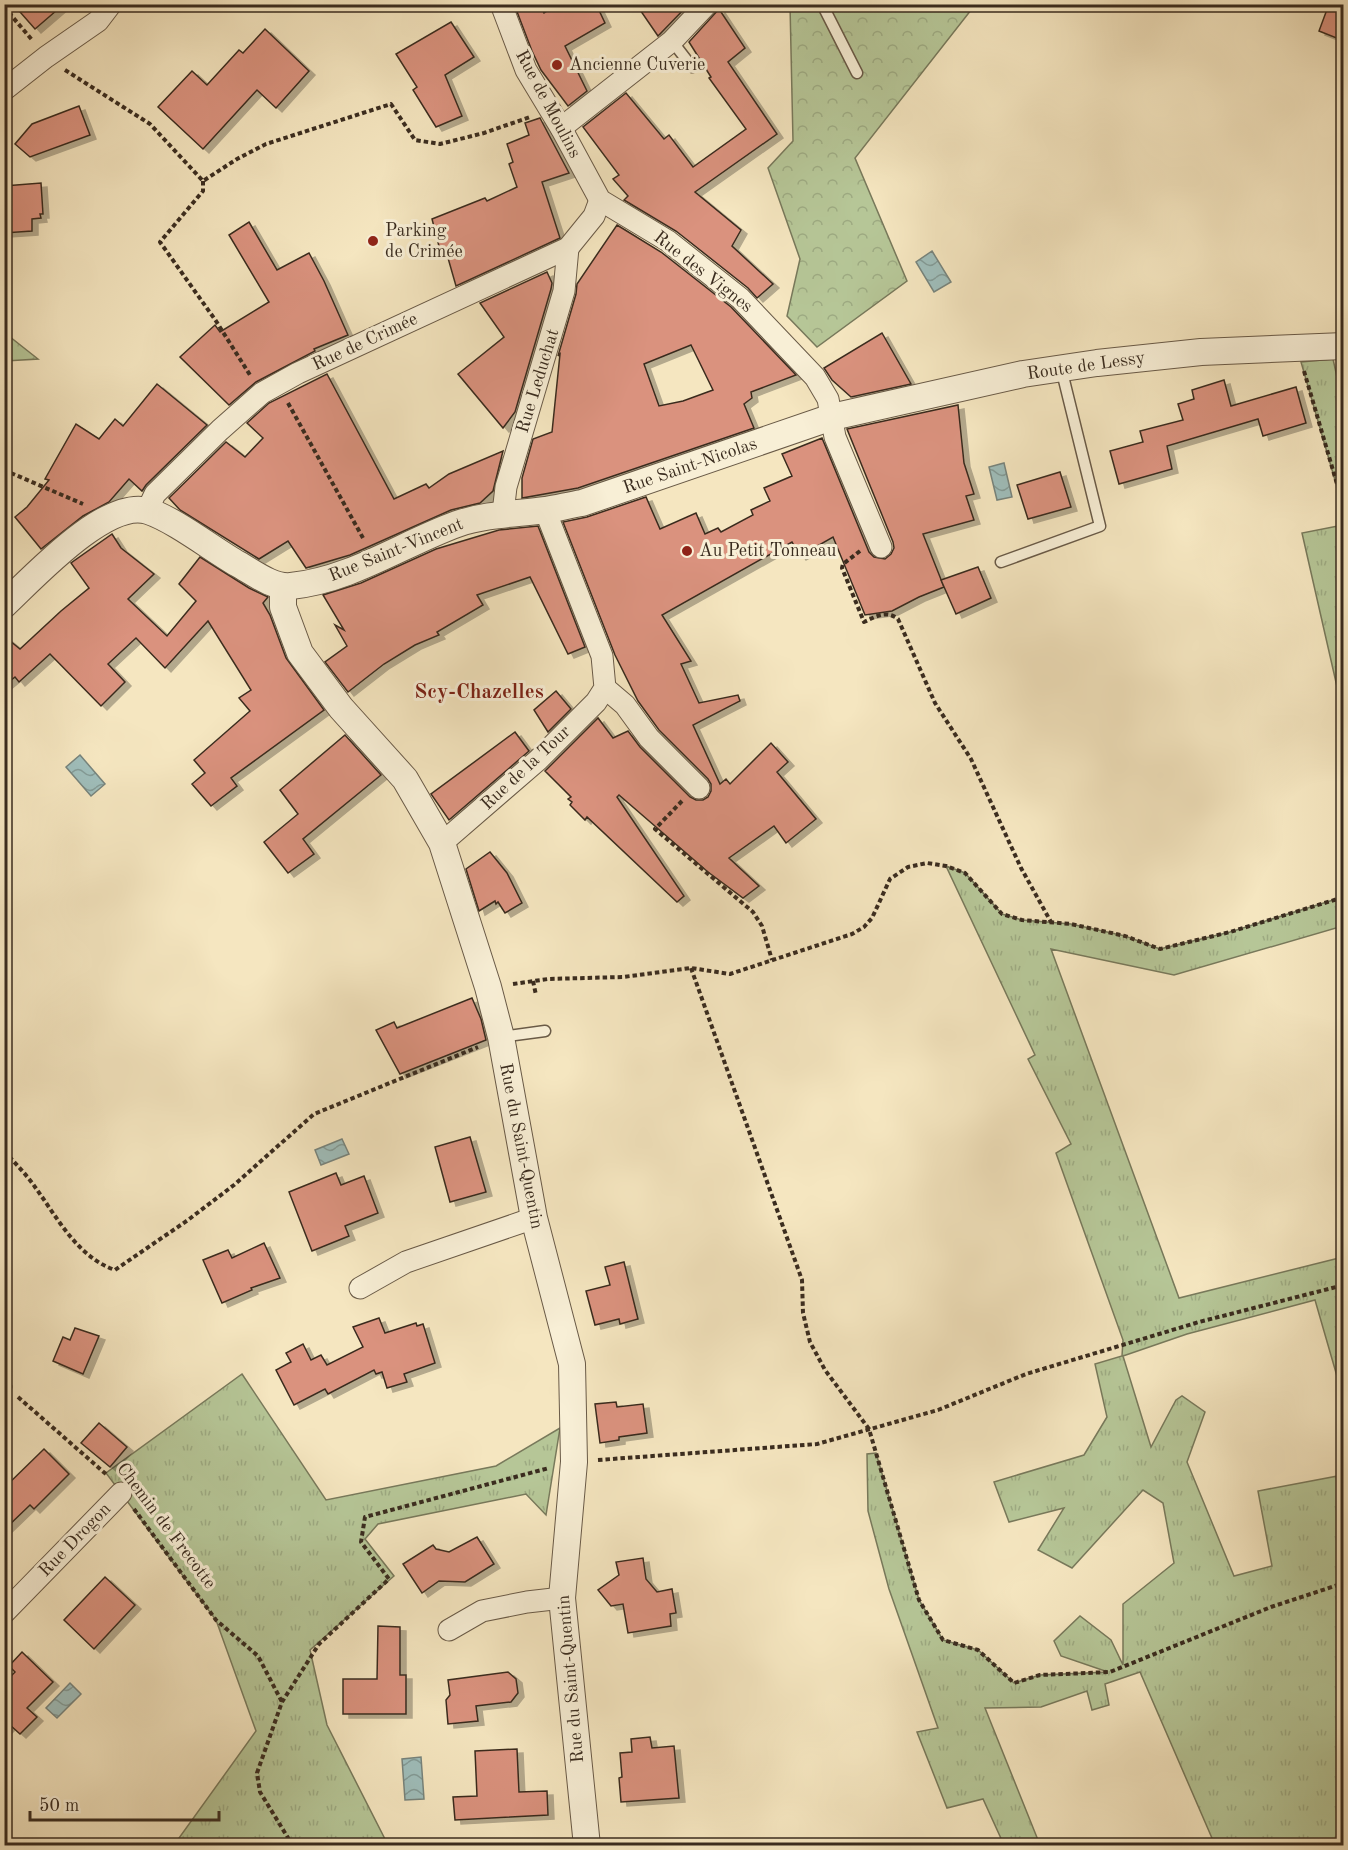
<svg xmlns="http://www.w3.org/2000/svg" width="1348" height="1850" font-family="'Old Standard TT',serif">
<defs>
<pattern id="grass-tufts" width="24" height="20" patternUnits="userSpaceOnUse" patternTransform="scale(1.5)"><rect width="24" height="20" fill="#b6c697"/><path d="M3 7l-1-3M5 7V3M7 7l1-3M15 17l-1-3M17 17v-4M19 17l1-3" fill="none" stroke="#9daa82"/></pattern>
<pattern id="forest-crowns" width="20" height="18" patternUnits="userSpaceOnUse" patternTransform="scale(1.5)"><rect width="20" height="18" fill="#b6c697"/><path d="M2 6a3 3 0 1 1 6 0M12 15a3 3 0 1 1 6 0" fill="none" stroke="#9daa82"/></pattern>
<pattern id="water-waves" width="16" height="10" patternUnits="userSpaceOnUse" patternTransform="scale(1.5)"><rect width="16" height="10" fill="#9fbebb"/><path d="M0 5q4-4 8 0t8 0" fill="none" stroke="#839b97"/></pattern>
<filter id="shadow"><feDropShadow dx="6" dy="4" stdDeviation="0" flood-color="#0004"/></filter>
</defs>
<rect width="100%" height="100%" fill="#f5e6c0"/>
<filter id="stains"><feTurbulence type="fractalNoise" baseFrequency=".00333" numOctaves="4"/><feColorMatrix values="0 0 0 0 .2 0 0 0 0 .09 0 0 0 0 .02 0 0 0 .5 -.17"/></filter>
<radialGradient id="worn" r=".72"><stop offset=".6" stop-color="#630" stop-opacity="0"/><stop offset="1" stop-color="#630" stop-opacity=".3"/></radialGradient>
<!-- grass -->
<g fill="url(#grass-tufts)" stroke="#78795b" stroke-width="1.5">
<path d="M1333,359L1343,404V508L1301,362Z"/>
<path d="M1343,525H1344L1343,713L1302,533Z"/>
<path d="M946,866L965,873L1002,914L1022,920L1071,924L1125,936L1160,949L1230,932L1343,897V926L1174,975L1051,949L1179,1298L1343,1257V1397L1315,1300L1187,1334L1123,1356L1151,1447L1176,1400L1182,1396L1205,1412L1187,1462L1234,1576L1272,1566L1258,1491L1343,1475V1841L1326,1846L1215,1845L1140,1672L1105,1684L1109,1705L1092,1710L1087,1691L1041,1707L985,1708L1040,1845H1004L983,1799L947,1808L917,1732L938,1728L889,1589L868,1511L867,1454L876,1453L919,1600L943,1640L978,1650L1014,1683L1040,1675L1108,1672L1061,1656L1054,1641L1080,1616L1111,1640L1123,1665V1604L1174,1563L1163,1503L1143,1490L1072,1568L1038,1550L1064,1508L1009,1522L994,1482L1084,1455L1107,1417L1095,1364L1122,1356L1123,1340L1056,1153L1071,1144L1028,1059L1035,1055Z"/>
<path d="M242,1374L326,1500L496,1466L560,1428L546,1515L526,1494L378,1524L365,1539L394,1576L310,1650L327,1725L388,1845H174L256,1731L216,1620L106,1473Z"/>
</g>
<!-- forest -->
<g fill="url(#forest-crowns)" stroke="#78795b" stroke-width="1.5">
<path d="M790,5H975L855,158L907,281L817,347L787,316L800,259L768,168L793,141Z"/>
<path d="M4,333H5L38,359L5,361Z"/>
</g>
<!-- water -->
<g fill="url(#water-waves)" stroke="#77847d" stroke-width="1.5">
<path d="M932,251L951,282L934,292L916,262Z"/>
<path d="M1004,463L1012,497L997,500L989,467Z"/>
<path d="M80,755L105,784L91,796L66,767Z"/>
<path d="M342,1139L349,1154L321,1165L315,1150Z"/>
<path d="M70,1683L81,1694L57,1718L46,1708Z"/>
<path d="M421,1757L424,1799L405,1800L402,1759Z"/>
</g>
<!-- building -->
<g fill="#da927e" stroke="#3a2c1f" stroke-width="1.5" fill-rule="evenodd" filter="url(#shadow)">
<path d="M13,4H64L35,29Z"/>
<path d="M524,4H539L544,13L558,4H596L605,23L565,46L587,91L568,106L541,70L532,51L516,9Z"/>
<path d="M636,4H689L658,36Z"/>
<path d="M1329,4H1344V41L1319,31Z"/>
<path d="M719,9L745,48L728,62L777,134L695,192L741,230L732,246L773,284L757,298L748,288L676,231L624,200L628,196L613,179L619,175L583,127L626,93L664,139L669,135L693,167L746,129L709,78L711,77L689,42Z"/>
<path d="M451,22L474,57L445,75L462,116L436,127L413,90L417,87L396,54Z"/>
<path d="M265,29L309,71L276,108L257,90L203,149L158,107L192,71L207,85L239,50L243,53Z"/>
<path d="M79,106L90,135L30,157L15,144L32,124Z"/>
<path d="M540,118L569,173L542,182L560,238L456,286L446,251L441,254L432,219L485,198L487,201L517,187L509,164L513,162L507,144L529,135L525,123Z"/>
<path d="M41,183L43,214H40L41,218L32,219V231L4,233V186Z"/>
<path d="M249,222L277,270L309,253L324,281L348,335L314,349L315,351L256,382L229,405L180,357L215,325L220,332L269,302L229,235Z"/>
<path d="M617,225L661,252L731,307L796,375L751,392L752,398L744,404L754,428L578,488L522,498V478L533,439L552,432L560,354L558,356L576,294L577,284ZM691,345L713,390L683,401L659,406L644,364Z"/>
<path d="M547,272L552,283L551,289L515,412L503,428L458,374L504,337L480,303Z"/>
<path d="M882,333L911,384L851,397L832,380L824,368Z"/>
<path d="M327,374L394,499L426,484L429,488L449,474L503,451L493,491L480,503L451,510L350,555L306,568L288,541L259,559L180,510L169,498L226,442L245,457L263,438L247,423L269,403Z"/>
<path d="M1224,380L1231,406L1296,387L1306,423L1263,436L1258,419L1167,446L1172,469L1119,484L1110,451L1143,442L1140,431L1183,420L1178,404L1194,399L1192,390Z"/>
<path d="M157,384L207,425L146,485L142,491L129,479L109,502L83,516L41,549L15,517L27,507L49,480L45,479L76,424L99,439L115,419L123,426Z"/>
<path d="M958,405L964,463L974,494L966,496L974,520L923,534L944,587L919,597L892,611L865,615L833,537L800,556L792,542L662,615L691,661L681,664L699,703L738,695L740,701L693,725L720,784L726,779L730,784L771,743L788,762L777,772L816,819L786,843L774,826L729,858L759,886L743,898L708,872L619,795L617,797L684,896L677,902L587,817L585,820L570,805L572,802L568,799L571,797L545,771L598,718L613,738L628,731L640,747L690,797L696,800H703L708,797L711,791V784L708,779L659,730L638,701L615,655L563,522L587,517L646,497L660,529L696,513L705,534L718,528L721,532L753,515L751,510L770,501L764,488L792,476L782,454L822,438L869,552L874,557L885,559L891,554L894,548L893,542L847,429Z"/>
<path d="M1060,472L1071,507L1028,519L1017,485Z"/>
<path d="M538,526L585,647L568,654L530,577L477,595L483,605L437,632L439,635L415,645L384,664L348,692L325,662L347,646L335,625L344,630L323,595L361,583L436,549L499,530Z"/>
<path d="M112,534L121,548L154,574L128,599L167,636L196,601L179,584L200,557L249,588L268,597L263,603L270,615L286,658L324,710L231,778L237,786L211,806L192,784L205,773L194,760L250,711L239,698L251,690L208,621L165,668L136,638L108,664L125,682L101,706L50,654L19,682L15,677L4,686V636L20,649L61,611L89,588L71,563Z"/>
<path d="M978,567L991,598L956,614L941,580Z"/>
<path d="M556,691L571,709L548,732L534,710Z"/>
<path d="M515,732L529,751L449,820L431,794Z"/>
<path d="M345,735L381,775L303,839L314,854L288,873L264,842L298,814L280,790Z"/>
<path d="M490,852L507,873L522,903L505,913L498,902L496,904L495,901L479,911L466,869Z"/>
<path d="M472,998L481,1019L486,1040L400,1074L376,1030L394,1022L397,1028Z"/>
<path d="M470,1137L486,1192L450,1202L435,1147Z"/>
<path d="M336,1173L341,1185L364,1176L378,1213L345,1226L349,1236L312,1251L289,1192Z"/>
<path d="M264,1243L280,1278L251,1288L252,1290L222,1303L203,1260L228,1250L232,1258Z"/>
<path d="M624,1262L638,1319L620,1324L619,1319L595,1325L586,1291L610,1285L605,1267Z"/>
<path d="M379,1318L385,1333L416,1323L417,1326L423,1324L435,1363L404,1374L407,1382L387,1388L382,1372L376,1374L374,1370L328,1394L325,1389L294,1405L276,1370L291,1362L286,1353L303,1344L311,1360L321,1355L327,1365L363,1347L353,1327Z"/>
<path d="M75,1328L99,1336L83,1374L53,1361L63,1337L70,1340Z"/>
<path d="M616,1402L617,1407L643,1404L647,1433L619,1437V1440L600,1443L595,1404Z"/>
<path d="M99,1423L127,1447L110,1467L81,1443Z"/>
<path d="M44,1449L69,1474L34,1509L30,1505L4,1530V1488Z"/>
<path d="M477,1537L494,1564L465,1582L439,1581L422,1593L403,1564L433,1545L436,1549L449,1552Z"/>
<path d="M643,1558L646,1579L657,1592L672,1589L676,1613L670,1614L671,1626L628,1633L623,1604L611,1606L598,1590L619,1575L616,1562Z"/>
<path d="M105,1577L135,1605L94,1649L64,1620Z"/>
<path d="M378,1626L400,1627V1675H406V1714H343V1679H377Z"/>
<path d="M22,1652L53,1682L27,1708L37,1717L20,1734L10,1725L4,1731V1683L15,1672L9,1666Z"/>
<path d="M508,1672L516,1679L518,1693L511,1702L476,1706L478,1721L448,1724L446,1700L450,1695L448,1680Z"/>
<path d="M650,1737L652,1748L674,1746L679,1798L621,1802L619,1778L622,1777L620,1753L632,1752L631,1739Z"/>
<path d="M517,1749L519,1792L547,1791L548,1815L455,1820L453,1797L477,1796L475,1751Z"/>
</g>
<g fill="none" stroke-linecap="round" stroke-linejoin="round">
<!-- service casing -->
<g stroke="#695a47" stroke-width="13">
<g id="service">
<path d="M822,4L857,73"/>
<path d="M672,41L692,67"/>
<path d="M1001,562L1100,526L1061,368"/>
<path d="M501,1037L545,1031"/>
<path d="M4,1385L6,1387"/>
</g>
</g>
<!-- minor casing -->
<g stroke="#695a47" stroke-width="23">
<g id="minor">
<path d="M501,4L526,70L561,128L600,200L668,241L740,298L815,377L828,399L835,437L881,547"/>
<path d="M4,90L46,57L98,21L111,4"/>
<path d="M561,128L672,41L707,4"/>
<path d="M147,511L155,494L220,430L262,393L298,373L568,248L594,216L600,200"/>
<path d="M503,513L506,487L564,291L568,248"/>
<path d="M605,688L625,705L649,738L699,788"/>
<path d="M442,843L538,760L596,702L605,688L602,656L545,510"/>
<path d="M360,1288L406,1262L534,1218"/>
<path d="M4,1613L121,1493"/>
<path d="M449,1630L482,1611L527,1602L562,1598"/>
</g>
</g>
<!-- tertiary casing -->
<g stroke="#695a47" stroke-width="28">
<g id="tertiary">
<path d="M283,587V607L300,653L341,708L405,779L442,843L488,987L501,1037L534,1218L572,1364L574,1462L562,1598L587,1846"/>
<path d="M4,605C33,578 106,498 148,511C175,520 212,549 238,564C254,573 273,588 291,586C351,580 402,544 457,524C486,514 516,514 546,510C558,508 570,505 582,503L832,417L1023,374L1097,363L1201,352L1344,346"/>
</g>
</g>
<!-- path -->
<g stroke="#3a2c1f" stroke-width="4" stroke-dasharray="4.5 3" stroke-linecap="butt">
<path d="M4,7L33,41"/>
<path d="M65,70L150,124L203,181L237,159L266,144L391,104L415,140L440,144L484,133L530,117"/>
<path d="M203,181V191L160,242L216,321L250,375"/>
<path d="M1304,371L1344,508"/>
<path d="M288,403L363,538"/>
<path d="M4,470L83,504"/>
<path d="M860,551L843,564L842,568L864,622C877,616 886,610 898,619L935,703L971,759L1021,868L1051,922"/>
<path d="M682,801L655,829L753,912L762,926L772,960"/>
<path d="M691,968L802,1280L803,1313L810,1342L825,1370L869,1429L919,1600L943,1640L978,1650L1014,1683L1040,1675L1110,1672L1271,1607L1344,1583"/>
<path d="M533,981L536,995"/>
<path d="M513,984L548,979L623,977L691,968L730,974L852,934L864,927L872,918L890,879L908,867L927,863L946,866L965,873L1002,914L1022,920L1071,924L1125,936L1160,949L1230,932L1344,897"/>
<path d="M4,1151C15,1163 26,1174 35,1187C57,1217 77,1257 115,1270L188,1220L234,1185L314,1114L478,1047"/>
<path d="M18,1397L107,1475"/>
<path d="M598,1460L817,1444L938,1410L1026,1374L1199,1322L1344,1285"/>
<path d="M134,1509L216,1620L258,1656L282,1702"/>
<path d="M293,1846L260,1792L257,1773L282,1702L319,1644L389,1579L361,1542L365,1517L549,1468"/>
</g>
<!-- service -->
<use href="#service" stroke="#f8efd6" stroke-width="10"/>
<!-- minor -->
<use href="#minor" stroke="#f8efd6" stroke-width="21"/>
<!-- tertiary -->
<use href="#tertiary" stroke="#f8efd6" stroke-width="26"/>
</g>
<!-- markers -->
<g fill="#8f2418" stroke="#f8efd6" stroke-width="2">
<circle cx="557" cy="65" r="6"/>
<circle cx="373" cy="241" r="6"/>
<circle cx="687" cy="551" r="6"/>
</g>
<g text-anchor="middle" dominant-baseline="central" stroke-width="6" stroke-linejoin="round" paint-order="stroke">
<!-- poi labels -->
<g font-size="18" fill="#3a2c1f" stroke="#f8efd6" text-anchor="start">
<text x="569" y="65">Ancienne Cuverie</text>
<text x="385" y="231">Parking<tspan x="385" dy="21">de Crimée</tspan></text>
<text x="699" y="551">Au Petit Tonneau</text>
</g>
<!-- street labels -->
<g font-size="18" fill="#3a2c1f" stroke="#f8efd6">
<text transform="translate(548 104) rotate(62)">Rue de Moulins</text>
<text transform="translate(703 272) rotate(38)">Rue des Vignes</text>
<text transform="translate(365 342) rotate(-25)">Rue de Crimée</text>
<text transform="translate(1086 366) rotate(-8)">Route de Lessy</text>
<text transform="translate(538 381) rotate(-73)">Rue Leduchat</text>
<text transform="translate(690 466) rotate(-19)">Rue Saint-Nicolas</text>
<text transform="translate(396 550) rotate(-22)">Rue Saint-Vincent</text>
<text transform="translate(526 768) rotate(-43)">Rue de la Tour</text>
<text transform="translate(521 1146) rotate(79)">Rue du Saint-Quentin</text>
<text transform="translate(166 1526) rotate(53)">Chemin de Frecotte</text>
<text transform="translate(75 1540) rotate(-46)">Rue Drogon</text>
<text transform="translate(571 1679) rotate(-95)">Rue du Saint-Quentin</text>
</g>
<!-- quarter labels -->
<g font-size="21" font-weight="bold" fill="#7a1f14" stroke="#f8efd6">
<text x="479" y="692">Scy-Chazelles</text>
</g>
</g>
<!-- margin -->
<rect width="1348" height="1850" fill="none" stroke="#f5e6c0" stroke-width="24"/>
<rect x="6" y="6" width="1336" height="1838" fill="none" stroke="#3a2c1f" stroke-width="3"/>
<rect x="12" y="12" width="1324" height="1826" fill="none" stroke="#3a2c1f" stroke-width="1.5"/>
<!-- scale -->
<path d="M30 1811v9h189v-9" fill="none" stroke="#3a2c1f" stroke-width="3"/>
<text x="39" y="1811" font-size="18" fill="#3a2c1f" stroke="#f8efd6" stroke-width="4.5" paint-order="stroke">50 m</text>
<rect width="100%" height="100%" filter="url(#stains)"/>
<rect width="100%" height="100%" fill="url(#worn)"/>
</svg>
